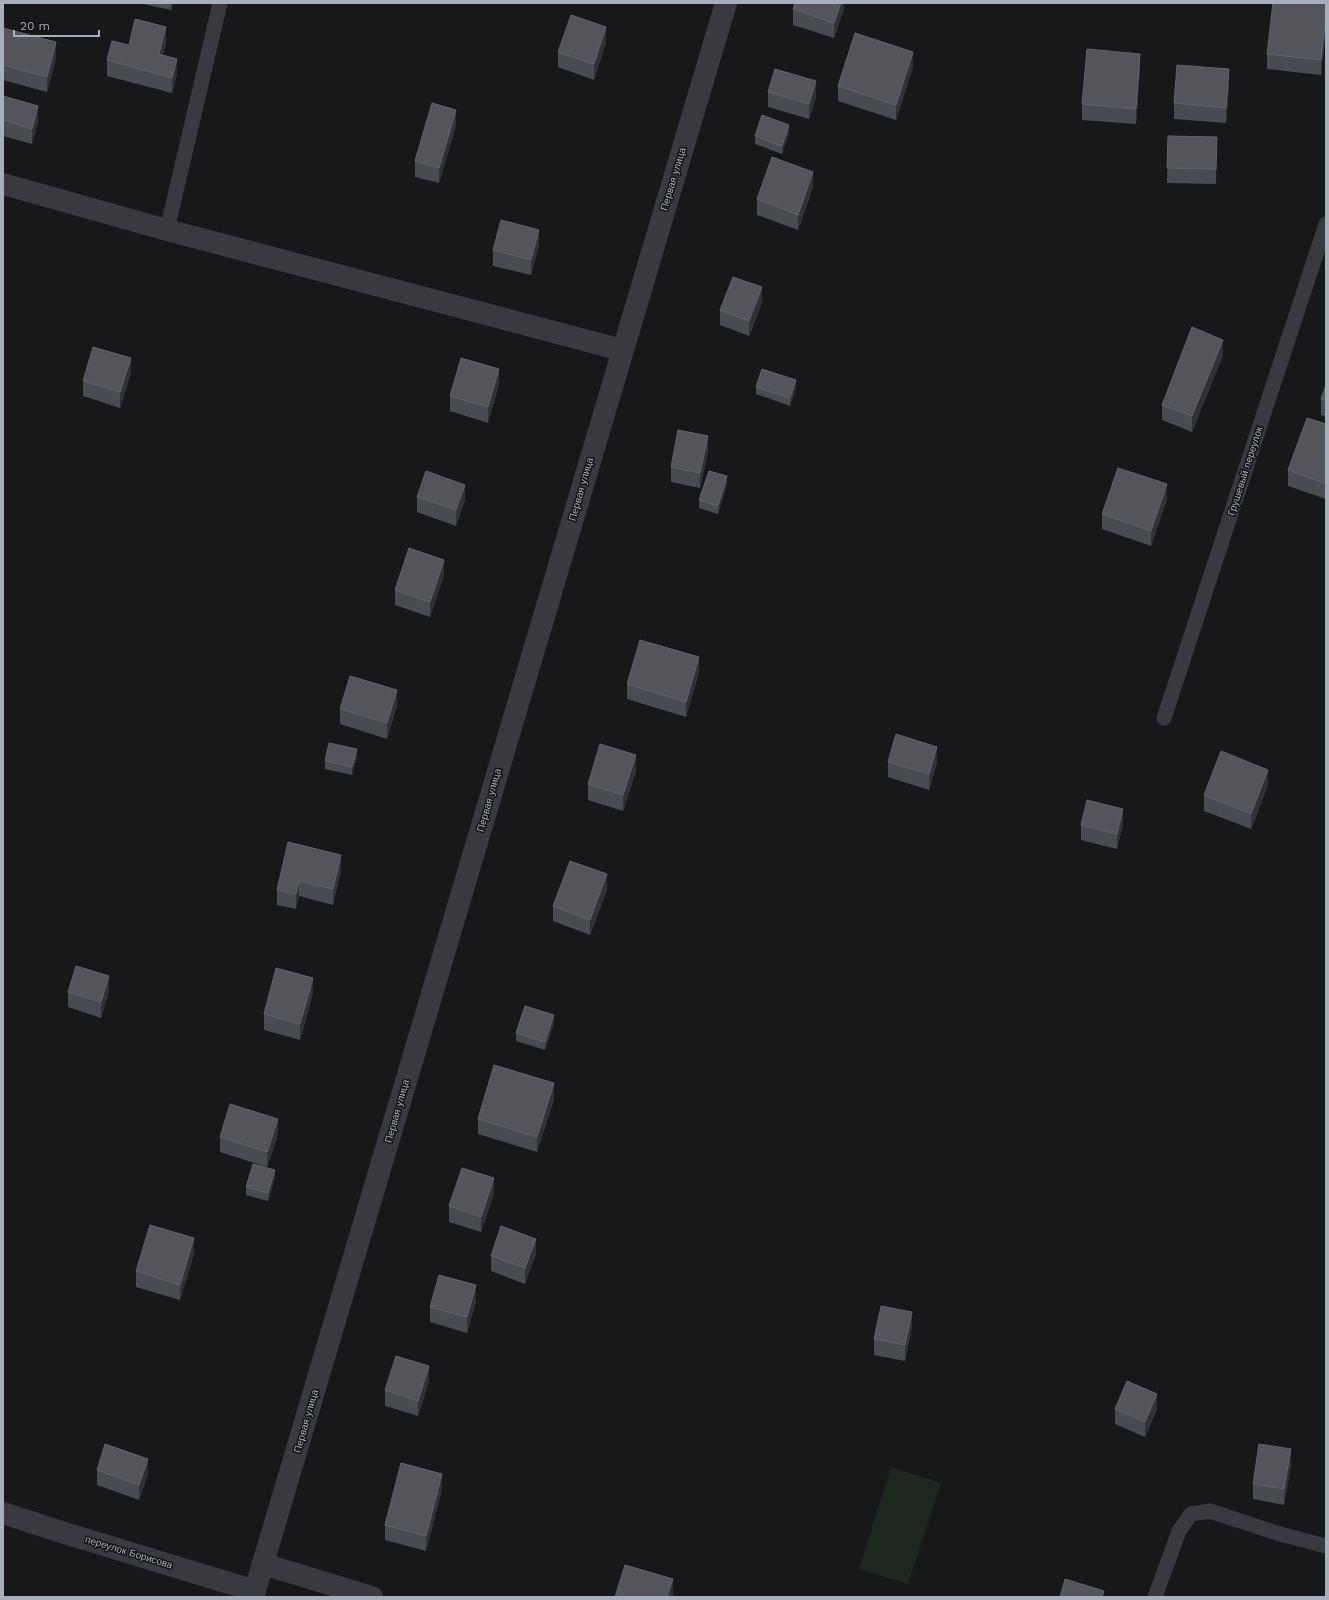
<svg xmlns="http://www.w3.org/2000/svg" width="1329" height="1600" font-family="'Work Sans',sans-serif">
<rect width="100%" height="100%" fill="#17181a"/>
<!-- green -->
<path fill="#1f2820" d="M891,1467L941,1483L908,1584L859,1569Z"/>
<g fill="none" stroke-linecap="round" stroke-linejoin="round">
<!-- service -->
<g stroke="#383a3f" stroke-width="15">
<path d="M167,230L220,3"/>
<path d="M1164,718L1326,224"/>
<path d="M1155,1597L1179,1531L1191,1514L1210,1511L1280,1534L1326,1546"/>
</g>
<!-- minor -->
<g stroke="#383a3f" stroke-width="22">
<path d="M3,184L167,230L622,350"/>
<path d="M3,1513L55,1530L255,1591"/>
<path d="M263,1564L372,1597"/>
<path d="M253,1597L726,3"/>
</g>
</g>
<!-- wall -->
<g fill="#484b4f">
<path d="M143,3H173L171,10L143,4Z"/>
<path d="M844,3V9L834,38L793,25V9Z"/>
<path d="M1326,3L1321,75L1267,69V54Z"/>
<path d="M3,28L56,58L47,92L3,80Z"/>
<path d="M166,42L163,55L177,74L172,93L107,76V60L129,45Z"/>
<path d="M606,43L594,80L558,67V52Z"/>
<path d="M913,67L896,120L838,101V86Z"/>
<path d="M1140,69L1136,124L1082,120V104Z"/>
<path d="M1229,85L1226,123L1174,119V103Z"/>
<path d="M768,92L816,97L809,119L768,107Z"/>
<path d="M3,96L38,121L32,144L3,136Z"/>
<path d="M456,125L439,183L415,177V161Z"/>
<path d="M789,133L782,154L755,144V136Z"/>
<path d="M1168,136L1217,137L1216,184L1167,183Z"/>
<path d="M813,187L798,230L757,215V199Z"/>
<path d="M539,245L531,275L493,266V250Z"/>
<path d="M762,303L749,336L720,325V310Z"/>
<path d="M1223,355L1192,432L1162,420V405Z"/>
<path d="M131,373L120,408L83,396V381Z"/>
<path d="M499,384L488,423L450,411V396Z"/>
<path d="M1326,385V417L1321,415V399Z"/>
<path d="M756,387L796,388L790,406L756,394Z"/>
<path d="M1326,424V499L1288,486V470Z"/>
<path d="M708,451L700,488L671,482V467Z"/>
<path d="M727,484L718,514L699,508V500Z"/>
<path d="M417,497L465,500L456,526L417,512Z"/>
<path d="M1167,499L1151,546L1102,529V514Z"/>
<path d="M444,575L430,617L395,605V590Z"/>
<path d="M699,672L686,717L627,699V684Z"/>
<path d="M397,705L387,739L340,724V709Z"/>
<path d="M357,757L352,775L325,769V761Z"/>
<path d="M888,762H937L929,790L888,777Z"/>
<path d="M636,771L623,811L588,800V784Z"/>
<path d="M1268,785L1251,829L1204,811V795Z"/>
<path d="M1123,824L1117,849L1081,840V825Z"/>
<path d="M288,842L341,870L333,905L299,896L296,909L277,905V890Z"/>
<path d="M607,890L590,935L553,921V906Z"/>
<path d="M109,991L101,1018L68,1007V992Z"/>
<path d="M313,993L300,1040L264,1030V1014Z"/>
<path d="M554,1023L545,1050L516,1041V1033Z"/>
<path d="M554,1099L537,1152L478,1134V1119Z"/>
<path d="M278,1134L267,1167L220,1152V1137Z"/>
<path d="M275,1178L268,1201L246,1195V1187Z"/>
<path d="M494,1194L481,1232L449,1222V1206Z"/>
<path d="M194,1254L180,1300L136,1287V1271Z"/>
<path d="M536,1254L525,1284L491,1271V1256Z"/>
<path d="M476,1301L467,1333L430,1322V1307Z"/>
<path d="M912,1327L905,1361L874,1355V1339Z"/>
<path d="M429,1381L418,1416L385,1406V1390Z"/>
<path d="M1115,1409H1157L1145,1437L1115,1424Z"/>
<path d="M1291,1465L1284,1505L1253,1499V1484Z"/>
<path d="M97,1470L148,1474L139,1500L97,1485Z"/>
<path d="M442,1489L426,1551L385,1540V1525Z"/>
</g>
<!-- shaded-wall -->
<g fill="#303235">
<path d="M171,3H173L171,10Z"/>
<path d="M841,3H844V9L834,38V23Z"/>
<path d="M1326,16V31L1321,75V60Z"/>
<path d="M166,27V42L159,69V54Z"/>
<path d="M606,27V43L594,80V64Z"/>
<path d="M56,42V58L47,92V77Z"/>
<path d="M913,52V67L896,120V105Z"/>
<path d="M1140,54V69L1136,124V109Z"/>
<path d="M177,59V74L172,93V78Z"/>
<path d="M1229,69V85L1226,123V108Z"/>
<path d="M816,81V97L809,119V104Z"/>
<path d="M38,106V121L32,144V129Z"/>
<path d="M456,110V125L439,183V168Z"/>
<path d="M789,125V133L782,154V146Z"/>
<path d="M813,172V187L798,230V215Z"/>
<path d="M539,230V245L531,275V260Z"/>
<path d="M762,287V303L749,336V321Z"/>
<path d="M1223,340V355L1192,432V416Z"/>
<path d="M131,358V373L120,408V392Z"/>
<path d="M499,369V384L488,423V407Z"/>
<path d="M796,380V388L790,406V398Z"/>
<path d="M708,436V451L700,488V473Z"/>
<path d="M727,476V484L718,514V506Z"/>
<path d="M1167,484V499L1151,546V531Z"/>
<path d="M465,485V500L456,526V510Z"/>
<path d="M444,560V575L430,617V602Z"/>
<path d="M699,657V672L686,717V702Z"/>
<path d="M397,690V705L387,739V723Z"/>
<path d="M937,747V762L929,790V774Z"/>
<path d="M357,749V757L352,775V767Z"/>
<path d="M636,755V771L623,811V795Z"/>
<path d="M1268,770V785L1251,829V814Z"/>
<path d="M1123,809V824L1117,849V834Z"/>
<path d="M341,855V870L333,905V889Z"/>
<path d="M607,874V890L590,935V920Z"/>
<path d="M299,881V896L296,909V894Z"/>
<path d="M109,976V991L101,1018V1002Z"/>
<path d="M313,978V993L300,1040V1024Z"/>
<path d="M554,1015V1023L545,1050V1042Z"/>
<path d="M554,1083V1099L537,1152V1137Z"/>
<path d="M278,1119V1134L267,1167V1152Z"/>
<path d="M275,1170V1178L268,1201V1193Z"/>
<path d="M494,1178V1194L481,1232V1217Z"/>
<path d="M194,1238V1254L180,1300V1285Z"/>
<path d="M536,1239V1254L525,1284V1268Z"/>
<path d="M476,1285V1301L467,1333V1317Z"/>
<path d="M912,1312V1327L905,1361V1345Z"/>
<path d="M429,1366V1381L418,1416V1401Z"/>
<path d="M1157,1394V1409L1145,1437V1422Z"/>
<path d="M1291,1449V1465L1284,1505V1489Z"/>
<path d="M148,1459V1474L139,1500V1485Z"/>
<path d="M442,1474V1489L426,1551V1536Z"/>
<path d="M673,1579V1595L672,1597H667Z"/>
</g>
<!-- building -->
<g fill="#53555b" stroke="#60636a">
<path d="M795,3H841L834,23L793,9Z"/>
<path d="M1273,3H1326V16L1321,60L1267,54Z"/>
<path d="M571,15L606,27L594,64L558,52Z"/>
<path d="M135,19L166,27L159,54L177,59L172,78L107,60L112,41L129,45Z"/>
<path d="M3,28L56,42L47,77L3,65Z"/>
<path d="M855,33L913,52L896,105L838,86Z"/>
<path d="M1087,49L1140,54L1136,109L1082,104Z"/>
<path d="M1177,65L1229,69L1226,108L1174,103Z"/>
<path d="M775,69L816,81L809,104L768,92Z"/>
<path d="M3,96L38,106L32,129L3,120Z"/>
<path d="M432,103L456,110L439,168L415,161Z"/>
<path d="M762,115L789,125L782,146L755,136Z"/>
<path d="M1168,136L1217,137L1216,169L1167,168Z"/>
<path d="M772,157L813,172L798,215L757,199Z"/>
<path d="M501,220L539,230L531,260L493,250Z"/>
<path d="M733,277L762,287L749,321L720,310Z"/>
<path d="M1192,327L1223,340L1192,416L1162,405Z"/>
<path d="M93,347L131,358L120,392L83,381Z"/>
<path d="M461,358L499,369L488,407L450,396Z"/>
<path d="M762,369L796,380L790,398L756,387Z"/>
<path d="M1326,385V401L1321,399Z"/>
<path d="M1307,418L1326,424V484L1288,470Z"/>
<path d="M678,430L708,436L700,473L671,467Z"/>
<path d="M1118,468L1167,484L1151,531L1102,514Z"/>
<path d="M426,471L465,485L456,510L417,497Z"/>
<path d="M709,471L727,476L718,506L699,500Z"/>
<path d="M409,548L444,560L430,602L395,590Z"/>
<path d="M640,640L699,657L686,702L627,684Z"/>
<path d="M350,676L397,690L387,723L340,709Z"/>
<path d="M896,734L937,747L929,774L888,762Z"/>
<path d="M329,743L357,749L352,767L325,761Z"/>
<path d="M600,744L636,755L623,795L588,784Z"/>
<path d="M1221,751L1268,770L1251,814L1204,795Z"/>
<path d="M1087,800L1123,809L1117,834L1081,825Z"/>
<path d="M288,842L341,855L333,889L299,881L296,894L277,890Z"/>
<path d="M570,861L607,874L590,920L553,906Z"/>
<path d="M76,966L109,976L101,1002L68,992Z"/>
<path d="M276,968L313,978L300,1024L264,1014Z"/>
<path d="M525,1006L554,1015L545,1042L516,1033Z"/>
<path d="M494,1065L554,1083L537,1137L478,1119Z"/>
<path d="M230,1104L278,1119L267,1152L220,1137Z"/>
<path d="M253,1164L275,1170L268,1193L246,1187Z"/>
<path d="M462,1168L494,1178L481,1217L449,1206Z"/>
<path d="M150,1225L194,1238L180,1285L136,1271Z"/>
<path d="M501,1226L536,1239L525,1268L491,1256Z"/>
<path d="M439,1275L476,1285L467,1317L430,1307Z"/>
<path d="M881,1306L912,1312L905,1345L874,1339Z"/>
<path d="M396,1356L429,1366L418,1401L385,1390Z"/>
<path d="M1127,1381L1157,1394L1145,1422L1115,1409Z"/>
<path d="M105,1444L148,1459L139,1485L97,1470Z"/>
<path d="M1259,1444L1291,1449L1284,1489L1253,1484Z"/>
<path d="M401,1463L442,1474L426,1536L385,1525Z"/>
<path d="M625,1565L673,1579L667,1597H615Z"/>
<path d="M1065,1579L1104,1591L1102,1597H1060Z"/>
</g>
<g text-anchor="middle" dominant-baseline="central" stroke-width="3" stroke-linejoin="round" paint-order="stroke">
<!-- street labels -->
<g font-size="10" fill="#a9afba" stroke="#121315">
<text transform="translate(673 179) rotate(-73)">Первая улица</text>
<text transform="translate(1245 471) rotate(-72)">Грушевый переулок</text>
<text transform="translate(581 489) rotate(-74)">Первая улица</text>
<text transform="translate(489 800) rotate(-74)">Первая улица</text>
<text transform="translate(397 1111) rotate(-74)">Первая улица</text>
<text transform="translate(306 1421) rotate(-74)">Первая улица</text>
<text transform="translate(129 1552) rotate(17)">переулок Борисова</text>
</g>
</g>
<!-- border -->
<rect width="1329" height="1600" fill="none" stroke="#a9afba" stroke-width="8"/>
<!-- scale -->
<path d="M14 30v6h85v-6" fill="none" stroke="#a9afba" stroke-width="2"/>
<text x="20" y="30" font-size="12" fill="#a9afba" stroke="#121315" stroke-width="3" paint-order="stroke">20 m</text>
</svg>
